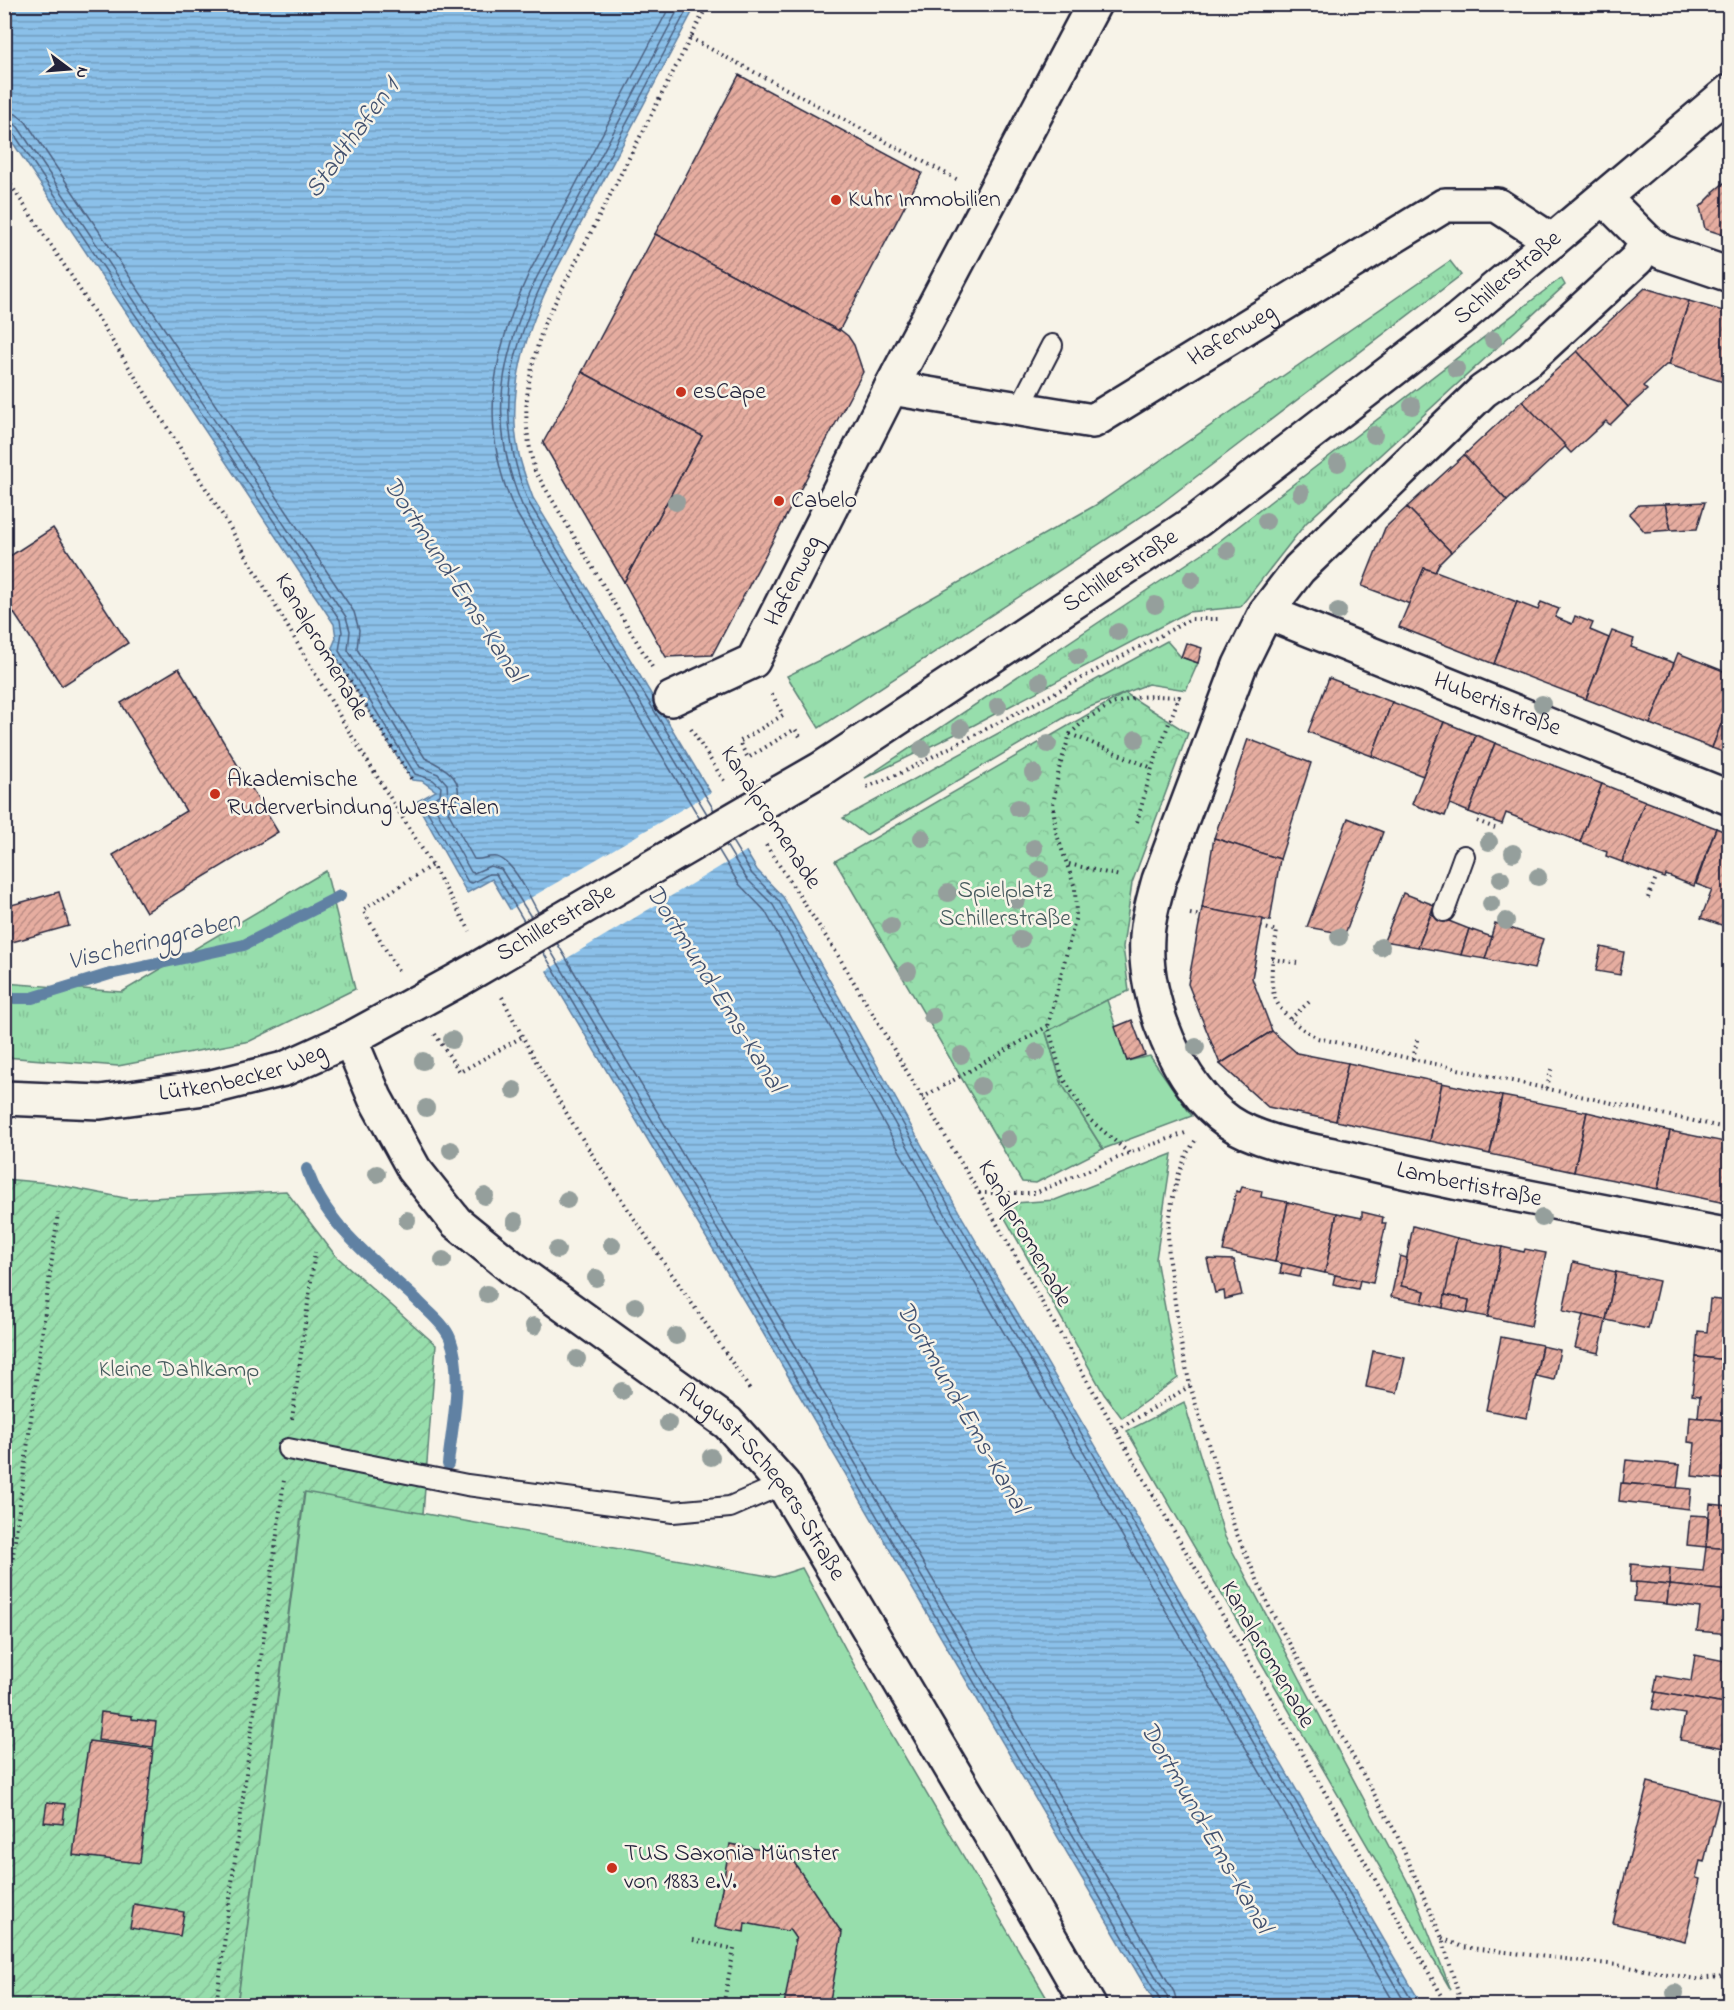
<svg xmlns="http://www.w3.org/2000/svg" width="1734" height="2010" font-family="'Indie Flower',sans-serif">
<defs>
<pattern id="grass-tufts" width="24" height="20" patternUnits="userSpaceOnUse" patternTransform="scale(1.5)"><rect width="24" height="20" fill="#97deac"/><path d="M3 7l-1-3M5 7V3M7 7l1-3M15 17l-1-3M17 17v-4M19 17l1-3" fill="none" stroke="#82be95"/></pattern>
<pattern id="park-crowns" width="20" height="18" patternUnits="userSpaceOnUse" patternTransform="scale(1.5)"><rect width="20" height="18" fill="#97deac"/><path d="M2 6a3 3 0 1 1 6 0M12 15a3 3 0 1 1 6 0" fill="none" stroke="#82be95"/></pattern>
<pattern id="garden-furrows" width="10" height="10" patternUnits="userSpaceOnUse" patternTransform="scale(1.5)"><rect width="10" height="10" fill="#97deac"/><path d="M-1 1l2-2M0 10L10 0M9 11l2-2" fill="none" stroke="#82be95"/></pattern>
<pattern id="water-rules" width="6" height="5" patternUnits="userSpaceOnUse" patternTransform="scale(1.5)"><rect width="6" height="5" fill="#8bc0e9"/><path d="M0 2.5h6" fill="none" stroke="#719cbe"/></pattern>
<pattern id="building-hatch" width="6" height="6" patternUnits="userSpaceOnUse" patternTransform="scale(1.5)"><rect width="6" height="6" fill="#e6ada0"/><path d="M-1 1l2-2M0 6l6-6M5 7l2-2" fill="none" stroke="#ba8c84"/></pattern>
</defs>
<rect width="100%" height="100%" fill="#f7f3e8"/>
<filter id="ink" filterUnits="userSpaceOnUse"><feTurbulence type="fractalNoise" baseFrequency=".0167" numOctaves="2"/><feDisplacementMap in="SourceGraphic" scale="12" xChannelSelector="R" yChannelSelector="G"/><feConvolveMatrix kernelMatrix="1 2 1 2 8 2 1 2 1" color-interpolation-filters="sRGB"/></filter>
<g filter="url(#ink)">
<!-- grass -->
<g fill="url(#grass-tufts)" stroke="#5c8074" stroke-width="1.5">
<path d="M1450,261L1461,275L1159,505L819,728L787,676L836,652L1094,506Z"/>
<path d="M1561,278L1565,285L1306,523L1240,607L1188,612L974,725L865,778L1209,549Z"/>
<path d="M1167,641L1181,657L1198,663L1186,690L1148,684L1067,716L866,835L843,818Z"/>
<path d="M326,871L355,989L250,1041L118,1066L5,1057V983L122,992Z"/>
<path d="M1172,1154L1156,1259L1178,1378L1122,1418L1104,1394L1005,1218L1015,1203L1055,1200Z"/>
<path d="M1184,1402L1225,1537L1413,1892L1451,1990L1127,1431Z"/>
</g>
<!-- park -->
<path fill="url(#park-crowns)" stroke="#5c8074" stroke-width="1.5" d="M1125,693L1188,733L1132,883L1123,947L1129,991L1107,1000L1046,1033L1062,1084L1103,1149L1036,1183L1022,1182L835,861Z"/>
<!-- garden -->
<path fill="url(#garden-furrows)" stroke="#5c8074" stroke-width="1.5" d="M4,1179L48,1183L130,1199L286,1191L335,1255L436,1345L423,1514L304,1493L237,2005H5Z"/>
<!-- pitch -->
<g fill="#97deac" stroke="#5c8074" stroke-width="1.5">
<path d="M1107,1000L1127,1061L1150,1056L1192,1116L1103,1149L1062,1084L1046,1032Z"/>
<path d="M305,1492L774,1577L802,1568L889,1730L1051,2005L237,2006Z"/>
</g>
<!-- water -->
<path fill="url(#water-rules)" stroke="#6181a3" stroke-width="1.5" d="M4,5H696L549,284C525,335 507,392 518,450C521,466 527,482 533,498L757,870L783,897L959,1212L1422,2005H1156L756,1321L492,879L467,893L416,802L436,791L422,781L412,780L331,650L336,638L334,624L5,131Z"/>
<!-- pier -->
<path fill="#f7f3e8" d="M713,791L748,850L544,972L508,911Z"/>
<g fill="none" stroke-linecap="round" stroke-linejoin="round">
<!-- shore -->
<g stroke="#4c6181" stroke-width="1.5">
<path d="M671,4L529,273C492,352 478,426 514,509L700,819"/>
<path d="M681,4L537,277C500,356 487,422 522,505L707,814"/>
<path d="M690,4L543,281C507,359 495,419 528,501L714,810"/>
<path d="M4,112L16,114L26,122L354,612L359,630L357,649L425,758C442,766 466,778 456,801C454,805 450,809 448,812L474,859C481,861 488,855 497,857C514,861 530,898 538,912"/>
<path d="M4,121L12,122L18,127L346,617L350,631L348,650L420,767L438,774L447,784L448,797L436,809L471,872L474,873L490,866L501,869L531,917"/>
<path d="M4,128L12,131L340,620L342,632L339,651L415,774L433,780L441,787L440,795L426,803L425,807L468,882L472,883L489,874H496L524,921"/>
<path d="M732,841L752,874L779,901L954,1215L1415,2006"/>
<path d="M726,845L746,878L773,905L948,1219L1407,2006"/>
<path d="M718,849L739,884L765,911L940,1223L1396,2006"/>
<path d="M557,943L775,1310L1174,1992L1178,2006"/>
<path d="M549,948L768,1314L1167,1996L1169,2006"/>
<path d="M543,952L761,1318L1160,2000L1161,2006"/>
</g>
<!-- stream -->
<g stroke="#6181a3" stroke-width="12">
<path d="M4,998H32L110,974L244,945L340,896"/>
<path d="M307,1169C323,1223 377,1263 417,1300C427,1311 444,1323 450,1338C464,1375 452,1425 448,1464"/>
</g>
</g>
<!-- building -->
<g fill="url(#building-hatch)" stroke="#22223b" stroke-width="1.5">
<path d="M739,75L922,173L839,331L655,234Z"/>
<path d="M1730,178V237L1705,229L1700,207L1714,193L1713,192Z"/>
<path d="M655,234L839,331V329L848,336L854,345L863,372L712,655L666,657L624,582L702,436L582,372Z"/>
<path d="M1645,288L1689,301L1669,365H1666L1643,386L1647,390L1628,407L1577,351Z"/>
<path d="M1689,301L1730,313V384L1669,365Z"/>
<path d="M1577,351L1628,407L1610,425L1606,421L1571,453L1522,401Z"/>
<path d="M582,372L702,436L624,582L543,443Z"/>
<path d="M1522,401L1566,446L1507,501L1464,455Z"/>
<path d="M1464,455L1507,501L1451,552L1407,507Z"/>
<path d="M1705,502L1697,529L1671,530L1665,504Z"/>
<path d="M1665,504L1671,530L1645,532L1629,514L1639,505Z"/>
<path d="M1407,507L1451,552L1439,564L1435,572L1424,568L1410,604L1362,586L1385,528Z"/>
<path d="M53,528L128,643L62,686L4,598V560Z"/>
<path d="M1424,568L1435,572L1436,571L1517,602L1494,664L1399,627Z"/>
<path d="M1517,602L1538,610L1541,602L1559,609L1555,617L1572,624L1575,616L1593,623L1590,630L1609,638L1586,699L1494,664Z"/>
<path d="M1612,631L1634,639L1631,647L1674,663L1650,724L1586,699Z"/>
<path d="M1186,643L1202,648L1198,663L1181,657Z"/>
<path d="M1678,653L1726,672L1723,682L1730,685V701L1712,748L1650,724Z"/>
<path d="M179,668L278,832L146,912L113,855L186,811L121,703Z"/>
<path d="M1329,678L1392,702L1372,756L1308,732Z"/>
<path d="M1730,701V755L1712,748Z"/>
<path d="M1392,702L1444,722L1423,776L1372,756Z"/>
<path d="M1444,722L1476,735L1445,816L1412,804Z"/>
<path d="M1476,735L1495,743L1469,812L1450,804Z"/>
<path d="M1248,739L1311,763L1280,859L1214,838Z"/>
<path d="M1495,743L1602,784L1580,842L1506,813L1502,824L1469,812Z"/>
<path d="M1602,784L1645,801L1622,862L1606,856L1607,852L1580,842Z"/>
<path d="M1645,801L1716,828L1694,886L1666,875L1665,878L1622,862Z"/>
<path d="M1348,818L1383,832L1345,934L1307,927Z"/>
<path d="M1716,828L1730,834V928L1701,918L1712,890L1696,884Z"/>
<path d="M1214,838L1280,859L1270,921L1202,908Z"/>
<path d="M59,892L69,926L5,944L4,907Z"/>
<path d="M1403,893L1434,905L1418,947L1384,941Z"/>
<path d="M1202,908L1263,919L1252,978L1272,1031L1220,1064L1188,984Z"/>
<path d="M1431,914L1469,929L1461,955L1418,947Z"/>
<path d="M1495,923L1543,939L1534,969L1485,959Z"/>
<path d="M1469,929L1492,937L1485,959L1461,955Z"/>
<path d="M1601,947L1624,952L1620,975L1596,971Z"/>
<path d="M1132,1020L1145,1055L1127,1061L1115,1027Z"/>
<path d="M1272,1031L1297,1053L1348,1063L1336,1121L1268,1107L1220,1064Z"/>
<path d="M1348,1063L1442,1083L1430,1141L1336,1121Z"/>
<path d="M1442,1083L1502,1096L1490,1154L1430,1141Z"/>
<path d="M1502,1096L1587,1112L1574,1172L1490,1154Z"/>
<path d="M1587,1112L1670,1131L1658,1189L1574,1172Z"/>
<path d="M1670,1131L1730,1143V1204L1658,1189Z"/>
<path d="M1242,1187L1262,1191L1261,1197L1288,1202L1275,1262L1223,1251L1236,1191L1240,1192Z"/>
<path d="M1288,1202L1337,1213L1325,1273L1275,1262Z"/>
<path d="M1362,1212L1383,1217L1382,1223H1386L1373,1283L1325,1273L1337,1213L1362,1218Z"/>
<path d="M1413,1226L1457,1238L1443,1308L1422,1303L1425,1291L1401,1286Z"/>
<path d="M1457,1238L1502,1247L1488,1317L1467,1313L1469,1300L1445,1295Z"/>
<path d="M1502,1247L1524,1252L1525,1249L1546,1253L1531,1326L1488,1317Z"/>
<path d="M1400,1256L1407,1258L1401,1286L1425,1291L1422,1303L1391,1297Z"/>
<path d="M1207,1259L1234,1260L1242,1295L1225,1299L1224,1291L1215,1293Z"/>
<path d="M1573,1262L1616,1272L1606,1320L1563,1311Z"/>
<path d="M1282,1263L1302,1268L1300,1277L1280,1273Z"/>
<path d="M1616,1272L1659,1281L1648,1329L1606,1320Z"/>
<path d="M1335,1275L1360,1280L1358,1289L1333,1284Z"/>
<path d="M1445,1295L1469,1300L1467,1313L1443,1308Z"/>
<path d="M1710,1299L1730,1301V1360L1696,1357L1698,1331L1707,1332Z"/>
<path d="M1583,1315L1606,1320L1599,1353L1575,1348Z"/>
<path d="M1501,1337L1542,1345L1527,1418L1486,1410Z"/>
<path d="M1542,1346L1560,1350L1554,1380L1536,1376Z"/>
<path d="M1373,1351L1405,1358L1397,1393L1366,1387Z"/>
<path d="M1696,1357L1730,1360V1421L1690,1417V1416L1698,1417L1700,1396L1692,1395Z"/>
<path d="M1690,1417L1730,1421V1480L1692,1476L1695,1443L1688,1442Z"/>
<path d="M1626,1460L1680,1465L1677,1488L1623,1483Z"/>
<path d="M1621,1483L1691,1489L1689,1509L1619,1501Z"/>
<path d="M1710,1504L1730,1506V1549L1706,1547Z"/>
<path d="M1690,1515L1708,1516L1706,1547L1687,1545Z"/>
<path d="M1706,1547L1730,1549V1591L1669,1585L1670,1568L1703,1571Z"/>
<path d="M1631,1564L1670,1568L1669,1585L1630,1582Z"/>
<path d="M1636,1582L1669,1585L1667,1604L1634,1601Z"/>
<path d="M1669,1585L1730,1591V1634L1697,1631L1700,1608L1667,1604Z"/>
<path d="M1695,1655L1730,1662V1705L1654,1692L1657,1675L1691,1681Z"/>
<path d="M1656,1692L1730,1705V1749L1680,1740L1685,1714L1652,1709Z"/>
<path d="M101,1712L132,1716V1719L156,1722L153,1747L98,1740Z"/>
<path d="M89,1741L153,1749L140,1863L73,1855L81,1792Z"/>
<path d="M1648,1782L1719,1800L1704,1862L1700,1861L1696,1878L1700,1879L1685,1941L1613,1923Z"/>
<path d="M47,1802L65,1804L63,1824L44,1822Z"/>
<path d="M730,1844L789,1855L842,1933L829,2006H784L795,1943L794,1941L796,1939L789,1929L787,1931L745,1923L744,1932L715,1927Z"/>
<path d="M134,1904L184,1912L180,1936L130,1928Z"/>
</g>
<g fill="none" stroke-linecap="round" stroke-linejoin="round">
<!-- service casing -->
<g stroke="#22223b" stroke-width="24">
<g id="service">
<path d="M1019,409L1052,345"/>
<path d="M1444,911L1464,856"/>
<path d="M288,1449L467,1485L673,1512L730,1507L783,1484"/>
</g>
</g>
<!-- minor casing -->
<g stroke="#22223b" stroke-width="38">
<g id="minor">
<path d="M1604,198L1647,241L1662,252L1730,275"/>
<path id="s1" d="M1647,241L1637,259L1529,359L1483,391L1299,569L1266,612L1240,665L1159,880C1154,898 1148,917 1147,937C1143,999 1178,1087 1229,1122C1261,1144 1313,1150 1351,1159C1476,1189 1603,1211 1730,1236"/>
<path id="s2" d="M891,388L1093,421L1445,205H1497L1552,241"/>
<path id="s3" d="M1266,612L1730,798"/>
<path id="s4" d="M671,699L753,661L891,388L1094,4"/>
<path id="s5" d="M781,792L821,769L1198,520L1459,319L1730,91"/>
<path id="s6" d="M350,1039L375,1098L414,1169L456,1222L514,1269L728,1423L783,1484L995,1842L1089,2006"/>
<path id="s7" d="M4,1098L100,1102L212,1087L284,1069L350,1039L460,979"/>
</g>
</g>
<!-- path -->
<g stroke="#22223b" stroke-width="4" stroke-dasharray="1.5 4.5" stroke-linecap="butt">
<path d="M690,38L960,181"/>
<path d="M4,175L68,271L222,514L345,725L432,865L470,931"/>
<path d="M331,650L412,780"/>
<path d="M652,667L535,471C519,411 527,381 544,324L708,4"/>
<path d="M772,694L783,715L739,742L748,758L795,729L801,738"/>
<path d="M691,729L724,781"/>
<path d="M1070,734L1152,768"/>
<path d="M867,787L903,772L1019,712L1191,619H1221"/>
<path d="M1477,821L1495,828"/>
<path d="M1137,822L1152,768L1179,697L1181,698"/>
<path d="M766,845L836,952L979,1193L1448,2006"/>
<path d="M1069,864L1120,876"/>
<path d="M1648,898L1657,875"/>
<path d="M1190,914L1201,916"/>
<path d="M1261,927L1277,931C1268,987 1264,1007 1317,1038L1730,1129"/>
<path d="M1272,959L1297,963"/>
<path d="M398,971L363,910L432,865"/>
<path d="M502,997C571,1136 665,1261 751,1391"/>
<path d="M1290,1019L1309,1002"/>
<path d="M435,1034L460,1072L522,1037"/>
<path d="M1413,1059L1418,1036"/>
<path d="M1547,1088L1552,1066"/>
<path d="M922,1098L1048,1026"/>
<path d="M1195,1141L1187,1153L1178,1176L1172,1201L1168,1231L1169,1262L1181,1343L1190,1386L1236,1532L1270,1609L1396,1833L1442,1938L1462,2006"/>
<path d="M1129,1153L1089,1119L1062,1076L1048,1026L1076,916L1075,888L1056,832L1053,805L1059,769L1070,734L1085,720L1112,704L1138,697L1155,696L1179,697"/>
<path d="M979,1193H1035L1129,1153L1185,1133"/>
<path d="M292,1419L315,1252"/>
<path d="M1117,1430L1190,1386"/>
<path d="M4,1624L58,1213"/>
<path d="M1442,1938L1462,1947L1617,1965L1696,1979L1719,1977L1730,1971"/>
<path d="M693,1940L734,1949L723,2006"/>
<path d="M216,2006L284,1480"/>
</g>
<!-- service -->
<use href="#service" stroke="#f7f3e8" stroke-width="20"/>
<!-- minor -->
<use href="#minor" stroke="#f7f3e8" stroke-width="33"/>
<!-- minor-bridge casing -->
<g stroke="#22223b" stroke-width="38" stroke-linecap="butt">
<g id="minor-bridge">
<path id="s8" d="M460,979L781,792"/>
</g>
</g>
<!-- minor-bridge -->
<use href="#minor-bridge" stroke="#f7f3e8" stroke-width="33"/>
</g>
<!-- trees -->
<g fill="#959f9c">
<circle cx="1493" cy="340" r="9"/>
<circle cx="1456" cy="369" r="9"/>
<circle cx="1412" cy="406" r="9"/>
<circle cx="1374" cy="435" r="9"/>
<circle cx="1338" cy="463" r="9"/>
<circle cx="1301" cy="493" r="9"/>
<circle cx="676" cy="502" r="9"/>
<circle cx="1266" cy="521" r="9"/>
<circle cx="1228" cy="550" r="9"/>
<circle cx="1192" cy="579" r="9"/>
<circle cx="1155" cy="605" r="9"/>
<circle cx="1338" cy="611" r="9"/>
<circle cx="1118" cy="632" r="9"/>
<circle cx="1078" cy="656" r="9"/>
<circle cx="1040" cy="681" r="9"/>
<circle cx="1542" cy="704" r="9"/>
<circle cx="998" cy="706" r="9"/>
<circle cx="961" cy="728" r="9"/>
<circle cx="1136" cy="739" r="9"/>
<circle cx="1048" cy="744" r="9"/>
<circle cx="922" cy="749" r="9"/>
<circle cx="1033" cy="773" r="9"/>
<circle cx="1018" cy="808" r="9"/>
<circle cx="922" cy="838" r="9"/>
<circle cx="1489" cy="842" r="9"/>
<circle cx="1034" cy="848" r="9"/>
<circle cx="1513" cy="853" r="9"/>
<circle cx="1040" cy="869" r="9"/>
<circle cx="1538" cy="877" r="9"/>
<circle cx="1501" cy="879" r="9"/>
<circle cx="948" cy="893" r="9"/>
<circle cx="1017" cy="900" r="9"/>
<circle cx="1491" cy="904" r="9"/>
<circle cx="1506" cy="921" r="9"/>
<circle cx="891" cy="926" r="9"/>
<circle cx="1339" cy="937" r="9"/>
<circle cx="1021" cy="939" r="9"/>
<circle cx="1381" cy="947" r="9"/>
<circle cx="908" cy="971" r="9"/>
<circle cx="932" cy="1016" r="9"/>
<circle cx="452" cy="1040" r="9"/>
<circle cx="1196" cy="1047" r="9"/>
<circle cx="1037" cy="1052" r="9"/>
<circle cx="961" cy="1055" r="9"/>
<circle cx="423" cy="1061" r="9"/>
<circle cx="981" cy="1086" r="9"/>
<circle cx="514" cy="1090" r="9"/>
<circle cx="426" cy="1108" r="9"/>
<circle cx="1008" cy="1139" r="9"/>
<circle cx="451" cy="1150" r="9"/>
<circle cx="377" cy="1174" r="9"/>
<circle cx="485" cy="1196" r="9"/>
<circle cx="567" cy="1200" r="9"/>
<circle cx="1542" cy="1218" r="9"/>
<circle cx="407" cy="1220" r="9"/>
<circle cx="515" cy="1221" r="9"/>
<circle cx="612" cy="1245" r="9"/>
<circle cx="557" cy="1250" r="9"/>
<circle cx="443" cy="1260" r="9"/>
<circle cx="596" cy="1278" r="9"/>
<circle cx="487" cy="1294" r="9"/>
<circle cx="635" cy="1306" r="9"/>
<circle cx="534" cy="1326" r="9"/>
<circle cx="676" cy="1336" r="9"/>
<circle cx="577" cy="1359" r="9"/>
<circle cx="622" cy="1391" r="9"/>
<circle cx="668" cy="1423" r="9"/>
<circle cx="711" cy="1457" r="9"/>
<circle cx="1675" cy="1993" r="9"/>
</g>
</g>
<!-- markers -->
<g fill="#c8321e" stroke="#f7f3e8" stroke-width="2">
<circle cx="836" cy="200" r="6"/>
<circle cx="681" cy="392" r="6"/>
<circle cx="779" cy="501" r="6"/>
<circle cx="215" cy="794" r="6"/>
<circle cx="612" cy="1868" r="6"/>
</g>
<g text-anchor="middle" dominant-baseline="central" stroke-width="5" stroke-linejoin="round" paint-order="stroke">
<!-- poi labels -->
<g font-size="24" fill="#22223b" stroke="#f7f3e8" text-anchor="start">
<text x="848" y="200">Kuhr Immobilien</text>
<text x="693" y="392">esCape</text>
<text x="791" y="501">Cabelo</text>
<text x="227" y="780">Akademische<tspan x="227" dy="28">Ruderverbindung Westfalen</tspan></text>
<text x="624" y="1854">TUS Saxonia Münster<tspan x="624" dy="28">von 1883 e.V.</tspan></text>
</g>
<!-- street labels -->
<g font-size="24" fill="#22223b" stroke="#f7f3e8">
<text stroke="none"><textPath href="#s5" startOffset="891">Schillerstraße</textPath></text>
<text stroke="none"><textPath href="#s2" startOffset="368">Hafenweg</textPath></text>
<text stroke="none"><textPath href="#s5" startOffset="405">Schillerstraße</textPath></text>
<text stroke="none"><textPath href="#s4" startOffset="180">Hafenweg</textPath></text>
<text transform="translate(321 647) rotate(60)">Kanalpromenade</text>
<text stroke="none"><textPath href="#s3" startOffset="249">Hubertistraße</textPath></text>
<text transform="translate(770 818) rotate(57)">Kanalpromenade</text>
<text stroke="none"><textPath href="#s8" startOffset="111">Schillerstraße</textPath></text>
<text stroke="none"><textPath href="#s7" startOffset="242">Lütkenbecker Weg</textPath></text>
<text stroke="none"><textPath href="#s1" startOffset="1340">Lambertistraße</textPath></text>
<text transform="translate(1024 1234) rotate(60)">Kanalpromenade</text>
<text stroke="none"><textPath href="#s6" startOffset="618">August-Schepers-Straße</textPath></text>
<text transform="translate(1267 1655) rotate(60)">Kanalpromenade</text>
</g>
<!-- park labels -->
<g font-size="24" fill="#455a5d" stroke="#f7f3e8">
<text x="1005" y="891">Spielplatz<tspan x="1005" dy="28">Schillerstraße</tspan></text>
<text x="179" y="1370">Kleine Dahlkamp</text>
</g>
<!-- water labels -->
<g font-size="26" font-style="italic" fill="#42516f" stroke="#f7f3e8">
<text transform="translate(353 139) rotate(-54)">Stadthafen 1</text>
<text transform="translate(453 580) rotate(57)">Dortmund-Ems-Kanal</text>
<text transform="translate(154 942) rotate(-14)">Vischeringgraben</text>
<text transform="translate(714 989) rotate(58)">Dortmund-Ems-Kanal</text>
<text transform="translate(961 1408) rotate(60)">Dortmund-Ems-Kanal</text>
<text transform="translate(1205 1828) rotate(60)">Dortmund-Ems-Kanal</text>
</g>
</g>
<!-- margin -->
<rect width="1734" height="2010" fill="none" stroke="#f7f3e8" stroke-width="24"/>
<rect x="12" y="12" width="1710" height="1986" fill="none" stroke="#22223b" stroke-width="2" filter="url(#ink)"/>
<!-- north arrow -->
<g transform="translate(69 69) rotate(106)" stroke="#f7f3e8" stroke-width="4.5" paint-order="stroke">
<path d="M0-4.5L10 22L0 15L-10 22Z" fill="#22223b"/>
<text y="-9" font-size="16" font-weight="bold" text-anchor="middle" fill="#22223b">N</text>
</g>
</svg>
